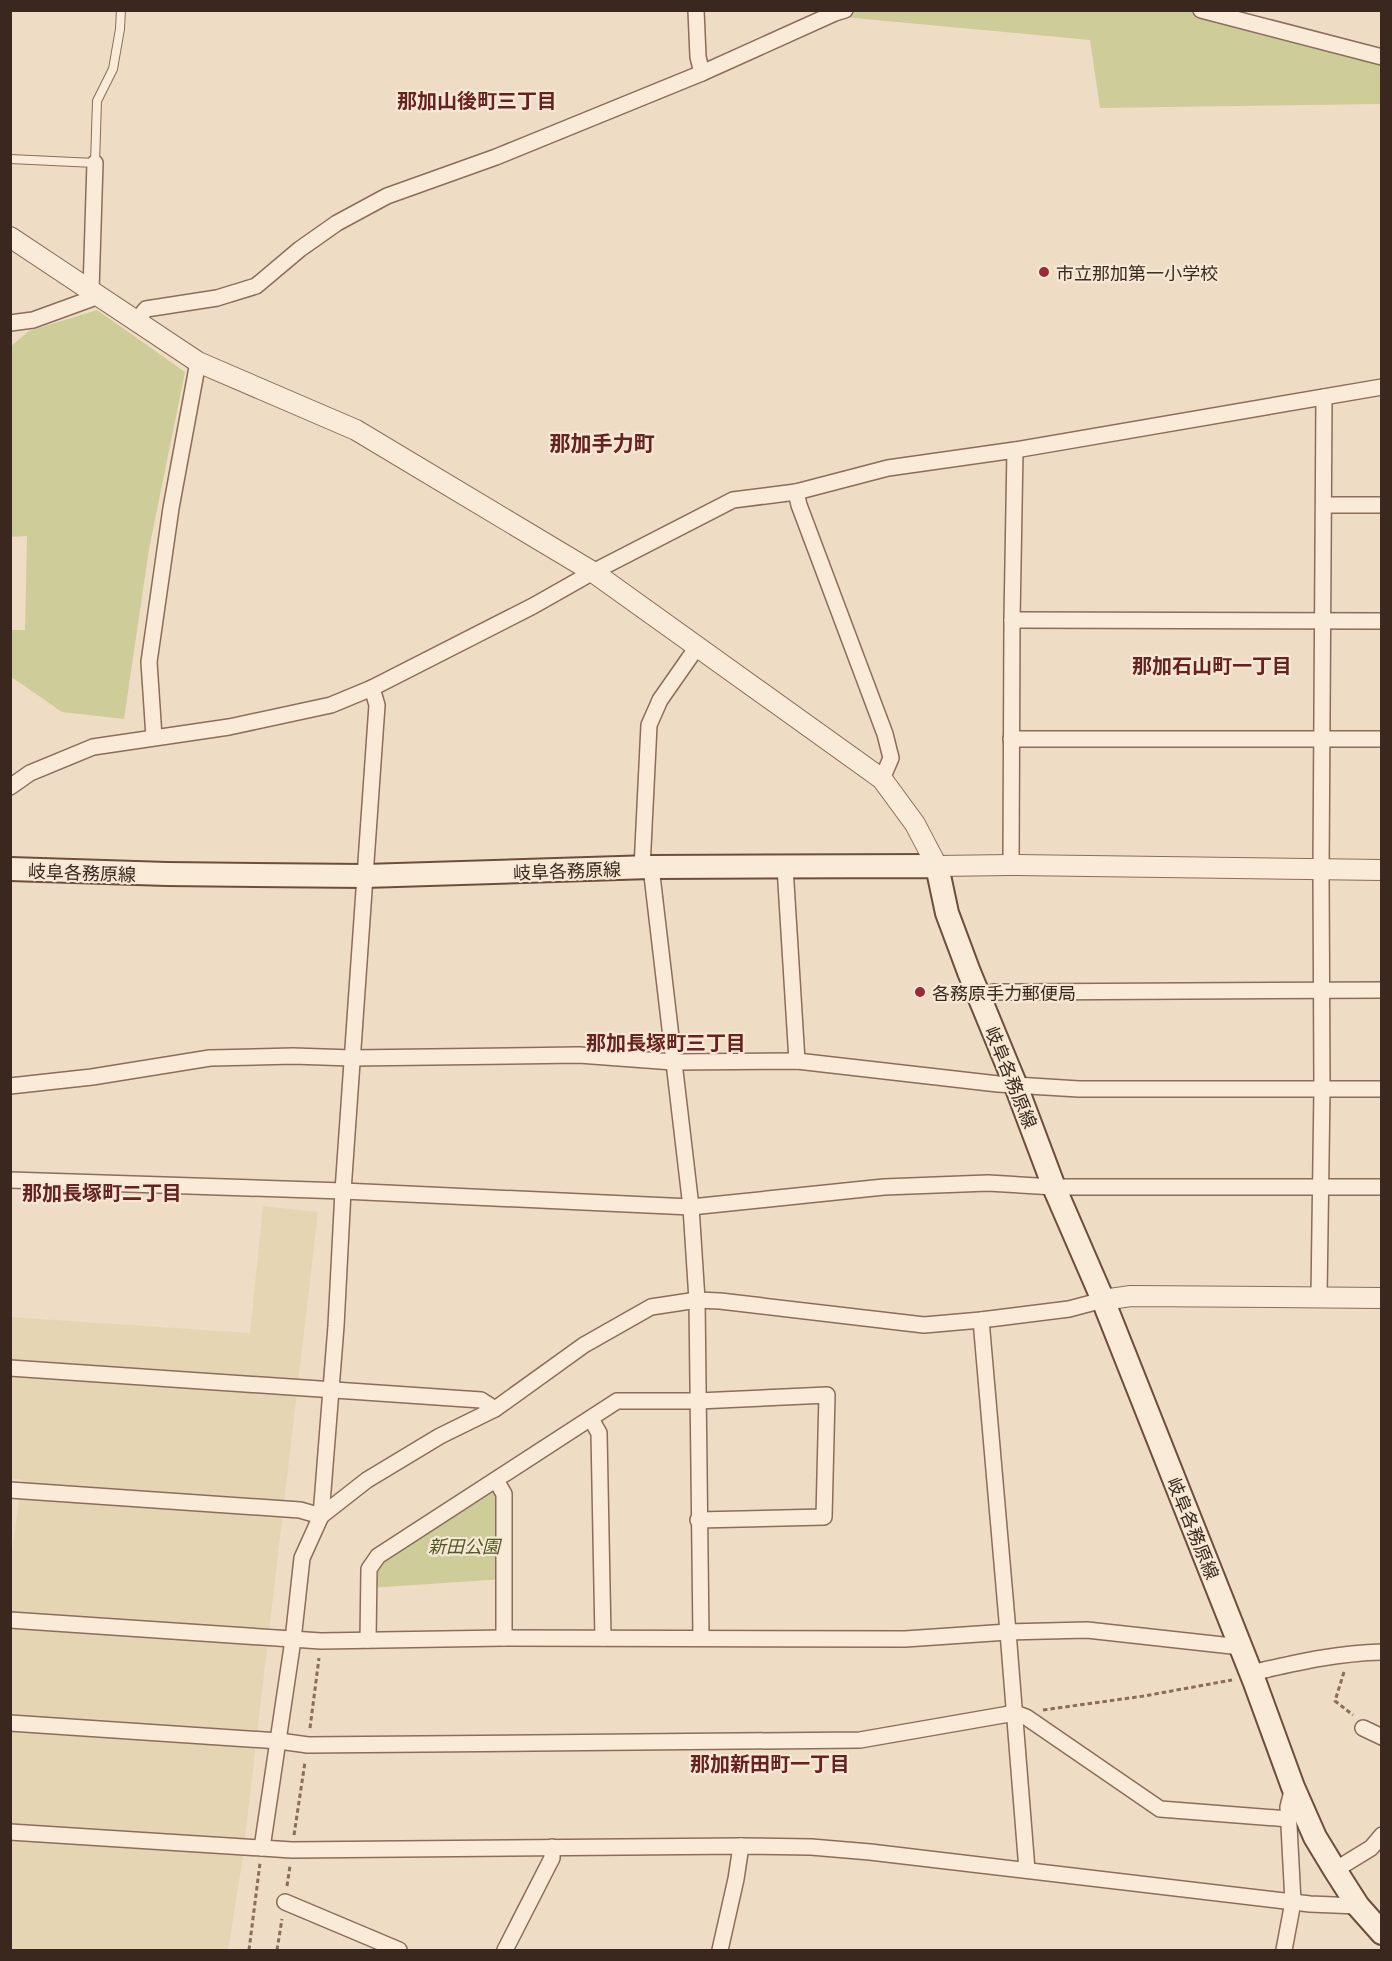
<svg xmlns="http://www.w3.org/2000/svg" width="1392" height="1961" font-family="Literata,'Noto Sans JP',serif">
<rect width="100%" height="100%" fill="#efdcc4"/>
<!-- farmland -->
<path fill="#e5d5b2" d="M263,1206L318,1212L242,1863L228,1950H11L10,1566L22,1480L11,1478L10,1317L250,1333Z"/>
<!-- green -->
<g fill="#cecc98">
<path d="M832,10L1201,11L1381,66V104L1100,108L1090,40L811,14Z"/>
<path d="M97,310L185,372L149,549L124,719L62,712L13,678L11,680V630H25L27,536L11,537V346L29,331Z"/>
<path d="M496,1480L504,1579L369,1588V1569Z"/>
</g>
<g fill="none" stroke-linecap="round" stroke-linejoin="round">
<!-- service casing -->
<g stroke="#8a6d5a" stroke-width="10">
<path id="service" d="M10,159L95,163L97,101L113,69L120,29L121,10"/>
</g>
<!-- minor casing -->
<g stroke="#8a6d5a" stroke-width="18">
<g id="minor">
<path d="M696,10L698,57L702,73"/>
<path d="M1201,10L1382,57"/>
<path d="M91,290L95,163"/>
<path d="M136,321L146,309L217,298L256,286L300,249L337,223L387,196L496,157L702,73L835,13L845,10"/>
<path d="M10,323L33,320L99,296"/>
<path d="M796,492L799,505L885,734L891,758L882,779"/>
<path d="M1324,505H1382"/>
<path d="M1012,620L1382,621"/>
<path d="M154,737L149,662L171,508L198,362"/>
<path d="M1011,739H1382"/>
<path d="M10,787L30,773L93,747L229,727L331,705L372,688L533,606L593,572L733,500L796,492L888,468L1015,450L1382,387"/>
<path d="M1011,865L1012,620L1015,450"/>
<path d="M651,867L691,1207L697,1300L701,1638"/>
<path d="M785,867L797,1061"/>
<path d="M642,868L649,725L660,700L697,647"/>
<path d="M979,995L994,992L1382,990"/>
<path d="M10,1086L92,1077L210,1058L293,1056L352,1058L579,1055L673,1062L797,1061L998,1084L1079,1089H1382"/>
<path d="M10,1180L343,1191L691,1207L884,1187L988,1183L1054,1187H1382"/>
<path d="M1319,1296L1322,1089L1321,870L1324,397"/>
<path d="M981,1320L1008,1632L1027,1870"/>
<path d="M10,1368L481,1400L495,1409"/>
<path d="M591,1419L599,1433L603,1638"/>
<path d="M496,1480L504,1494V1638"/>
<path d="M10,1490L300,1510L321,1516"/>
<path d="M321,1516L367,1480L440,1436L495,1409L584,1345L651,1307L697,1300L720,1301L924,1325L981,1320L1069,1309L1103,1300"/>
<path d="M10,1620L321,1641L504,1638L905,1639L1008,1632L1087,1630L1241,1647"/>
<path d="M368,1640L369,1569L378,1556L617,1401H698L827,1395L824,1517L698,1520"/>
<path d="M1251,1673C1295,1663 1336,1653 1382,1652"/>
<path d="M10,1723L279,1741L308,1745L860,1740L1015,1713L1026,1717L1160,1809L1289,1819"/>
<path d="M1363,1728L1382,1737"/>
<path d="M10,1832L292,1850L741,1846L811,1847L870,1852L1310,1904L1358,1906"/>
<path d="M262,1848L293,1640L302,1558L321,1516L336,1326L343,1191L377,705L372,688"/>
<path d="M1335,1870L1371,1848L1382,1835"/>
<path d="M285,1902L399,1950"/>
<path d="M505,1950L552,1858V1847"/>
<path d="M720,1950L736,1879L741,1846"/>
<path d="M1284,1950L1293,1902L1288,1807L1293,1787"/>
</g>
</g>
<!-- tertiary casing -->
<g stroke="#8a6d5a" stroke-width="22">
<g id="tertiary">
<path d="M10,237L198,362L356,430L593,572L882,779L915,824L937,866L1011,865L1382,870"/>
<path d="M1103,1300L1131,1296L1382,1298"/>
</g>
</g>
<!-- secondary casing -->
<g stroke="#6c4e3d" stroke-width="26">
<path id="secondary" d="M10,869L167,874L365,876L651,867L937,866L947,913L969,972L1016,1086L1054,1187L1103,1300L1255,1683L1293,1787L1315,1837L1335,1870L1358,1906L1382,1933"/>
</g>
<!-- path -->
<g stroke="#8a6d5a" stroke-width="3" stroke-dasharray="4.5 3" stroke-linecap="butt">
<path d="M1344,1672L1335,1701L1353,1715"/>
<path d="M1043,1710L1144,1696L1232,1680"/>
<path d="M310,1728L319,1658"/>
<path d="M294,1835L305,1762"/>
<path d="M287,1886L290,1866"/>
<path d="M249,1950L260,1863"/>
<path d="M277,1950L282,1919"/>
</g>
<!-- service -->
<use href="#service" stroke="#f9ebd8" stroke-width="8"/>
<!-- minor -->
<use href="#minor" stroke="#f9ebd8" stroke-width="15"/>
<!-- tertiary -->
<use href="#tertiary" stroke="#f9ebd8" stroke-width="20"/>
<!-- secondary -->
<use href="#secondary" stroke="#f9ebd8" stroke-width="22"/>
</g>
<!-- markers -->
<g fill="#9a293a" stroke="#f6e8d4" stroke-width="2">
<circle cx="1044" cy="272" r="6"/>
<circle cx="920" cy="992" r="6"/>
</g>
<g text-anchor="middle" dominant-baseline="central" stroke-width="4.5" stroke-linejoin="round" paint-order="stroke">
<!-- poi labels -->
<g font-size="18" fill="#3a281e" stroke="#f6e8d4" text-anchor="start">
<text x="1056" y="272">市立那加第一小学校</text>
<text x="932" y="992">各務原手力郵便局</text>
</g>
<!-- street labels -->
<g font-size="18" fill="#3a281e" stroke="#f6e8d4">
<text transform="translate(567 870) rotate(-2)">岐阜各務原線</text>
<text transform="translate(82 872) rotate(2)">岐阜各務原線</text>
<text transform="translate(1012 1077) rotate(68)">岐阜各務原線</text>
<text transform="translate(1194 1528) rotate(68)">岐阜各務原線</text>
</g>
<!-- park labels -->
<g font-size="18" font-style="italic" fill="#515725" stroke="#f6e8d4">
<text x="464" y="1545">新田公園</text>
</g>
<!-- neighbourhood labels -->
<g font-size="20" font-weight="bold" fill="#67221d" stroke="#f6e8d4">
<text x="477" y="99">那加山後町三丁目</text>
<text x="1212" y="664">那加石山町一丁目</text>
<text x="666" y="1041">那加長塚町三丁目</text>
<text x="102" y="1191">那加長塚町二丁目</text>
<text x="770" y="1762">那加新田町一丁目</text>
</g>
<!-- quarter labels -->
<g font-size="21" font-weight="bold" fill="#67221d" stroke="#f6e8d4">
<text x="602" y="441">那加手力町</text>
</g>
</g>
<!-- border -->
<rect width="1392" height="1961" fill="none" stroke="#3a281e" stroke-width="24"/>
</svg>
